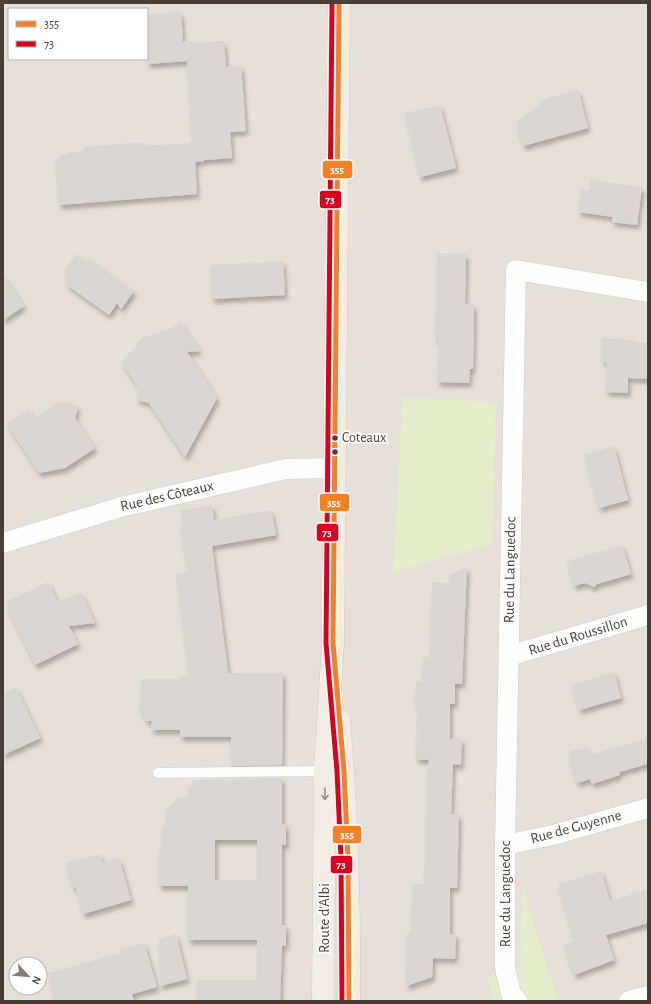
<svg xmlns="http://www.w3.org/2000/svg" width="651" height="1004" font-family="'Alegreya Sans',sans-serif">
<defs>
<filter id="shadow"><feDropShadow dx="2.5" dy="4.5" stdDeviation="2" flood-color="#0004"/></filter>
</defs>
<rect width="100%" height="100%" fill="#f2efeb"/>
<!-- residential -->
<path fill="#e7e0d8" fill-rule="evenodd" d="M3,3H648V1001H3ZM9,9H147V59H9ZM16,964H40V988H16Z"/>
<!-- green -->
<g fill="#e4edc9">
<path d="M403,398L496,402L492,544L393,572Z"/>
<path d="M522,887L558,1001H492L488,978L520,967Z"/>
</g>
<!-- building -->
<g fill="#dad6d2" fill-rule="evenodd" filter="url(#shadow)">
<path d="M181,12L183,42L196,41V43L224,41L226,67L241,66L246,131L230,132L232,158L204,160V161L195,162L197,194L59,205L55,159H60V155L69,154V152L84,151V147L145,142V146L192,143L187,61L147,64V15H149V14Z"/>
<path d="M578,90L588,128L523,146L516,123L547,98Z"/>
<path d="M440,105L456,168L420,177L405,113Z"/>
<path d="M591,180L642,187L637,225L612,222L613,217L578,212L581,190L590,191Z"/>
<path d="M437,253L466,254L465,304L474,305L473,369H470L469,383L437,382L439,341H436Z"/>
<path d="M76,254L89,263L87,261L89,259L134,291L121,309L117,303L109,315L67,285L65,270Z"/>
<path d="M283,261L285,295L212,299L210,265Z"/>
<path d="M3,275L24,306L3,320Z"/>
<path d="M180,322L200,351L187,352L217,398L185,457L149,403L137,400L138,387L121,362L142,338L170,329Z"/>
<path d="M602,338L634,340V342L648,343V379L628,378V393L606,392L607,363L602,362Z"/>
<path d="M60,401L78,406L75,418L95,448L65,468L39,473L7,424L28,410L34,419Z"/>
<path d="M614,446L628,500L599,508L584,455Z"/>
<path d="M212,505L214,520L271,510L276,535L212,546L228,673H283L282,765L231,766V737H180V730H151L152,721H146L140,707L141,679H181V676H189L176,574L188,572L180,525H184L181,510Z"/>
<path d="M622,545L631,574L597,584L594,587L585,583L574,586L567,561Z"/>
<path d="M467,567L462,684H455V704H450V739H462L461,765L453,764L451,814H459L457,888H450V934H456L455,959L433,958L432,977L406,986L407,933H411L413,884H424L427,787L429,760L416,759L417,703H415L416,681L422,682L423,657H430L432,582L449,583V575Z"/>
<path d="M48,582L57,601L81,593L95,623L69,626L78,644L35,665L8,608V601Z"/>
<path d="M614,672L621,698L579,710L572,685Z"/>
<path d="M16,687L40,738L3,755V694Z"/>
<path d="M648,738V764L619,772L620,775L592,784L590,779L577,783L568,752L587,747L590,755Z"/>
<path d="M282,778V824H286V845H282V925H286V946H282L280,1001H197V980H257V940H188V886H159V849H162V826H166V810L178,798H188V786H192V780ZM215,840H257V880H215Z"/>
<path d="M100,854L103,863L119,858L131,900L83,914L76,887L73,888L66,863Z"/>
<path d="M601,871L610,901L648,889V923L606,935L614,960L574,975L564,945L575,941L558,884Z"/>
<path d="M176,934L187,979L160,986L159,939Z"/>
<path d="M144,943L157,987L132,994L134,1001H56L48,973L121,953L119,950Z"/>
</g>
<g fill="none" stroke-linecap="round" stroke-linejoin="round">
<!-- lane casing -->
<g stroke="#cfcbc7" stroke-width="11">
<path id="lane" d="M158,773L326,771"/>
</g>
<!-- street casing -->
<g stroke="#cfcbc7" stroke-width="21">
<g id="street">
<path d="M3,543L121,507L286,469L335,468"/>
<path d="M509,656L648,615"/>
<path d="M505,845L553,835L648,808"/>
<path d="M517,1001L511,994L505,968V845L516,270L648,292"/>
<path d="M629,1001L648,996"/>
</g>
</g>
<!-- primary casing -->
<g stroke="#d6c9b7" stroke-width="23">
<g id="primary">
<path d="M339,719C347,813 350,907 349,1001"/>
<path d="M323,1001L325,771L333,643L339,3"/>
</g>
</g>
<!-- lane -->
<use href="#lane" stroke="#fdfdfc" stroke-width="10"/>
<!-- street -->
<use href="#street" stroke="#fdfdfc" stroke-width="20"/>
<!-- primary -->
<use href="#primary" stroke="#f1ece4" stroke-width="22"/>
<!-- bus-1 casing -->
<g stroke="#fff" stroke-width="8">
<path id="bus-1" d="M339,3L333,643L344,771L348,858L349,1001"/>
</g>
<!-- bus-2 casing -->
<g stroke="#fff" stroke-width="8">
<path id="bus-2" d="M332,3L326,643L337,771L341,858L342,1001"/>
</g>
<!-- bus-1 -->
<use href="#bus-1" stroke="#f57f25" stroke-width="5"/>
<!-- bus-2 -->
<use href="#bus-2" stroke="#db001b" stroke-width="5"/>
</g>
<!-- one-way arrows -->
<defs><path id="oneway-shaft" d="M-6 0H5M1.5-3L5.5 0L1.5 3" fill="none" stroke-width="1.6" stroke-linecap="round" stroke-linejoin="round"/></defs>
<use stroke="#958d84" href="#oneway-shaft" transform="translate(325 794) rotate(90)"/>
<!-- markers -->
<g fill="#493f36" stroke="#fff" stroke-width="1.5">
<circle cx="335" cy="438" r="3.5"/>
<circle cx="335" cy="452" r="3.5"/>
</g>
<g text-anchor="middle" dominant-baseline="central" stroke-width="4" stroke-linejoin="round" paint-order="stroke">
<!-- bus labels -->
<g font-size="14" fill="#493f36" stroke="#fff" text-anchor="start">
<text x="342" y="438">Coteaux</text>
</g>
<!-- street labels -->
<g font-size="15" fill="#493f36" stroke="#fff">
<text transform="translate(167 496) rotate(-13)">Rue des Côteaux</text>
<text transform="translate(510 570) rotate(-89)">Rue du Languedoc</text>
<text transform="translate(578 636) rotate(-17)">Rue du Roussillon</text>
<text transform="translate(576 827) rotate(-15)">Rue de Guyenne</text>
<text transform="translate(505 894) rotate(-90)">Rue du Languedoc</text>
<text transform="translate(324 918) rotate(-90)">Route d'Albi</text>
</g>
</g>
<g stroke="#fff" stroke-width="1.5">
<rect x="322" y="160" width="31" height="19" rx="4" fill="#f57f25"/>
<rect x="319" y="190" width="23" height="19" rx="4" fill="#db001b"/>
<rect x="319" y="493" width="31" height="19" rx="4" fill="#f57f25"/>
<rect x="316" y="523" width="23" height="19" rx="4" fill="#db001b"/>
<rect x="332" y="825" width="30" height="19" rx="4" fill="#f57f25"/>
<rect x="330" y="855" width="23" height="19" rx="4" fill="#db001b"/>
</g>
<g font-size="11" text-anchor="middle" font-weight="bold" fill="#fff">
<text x="337" y="173">355</text>
<text x="330" y="203">73</text>
<text x="334" y="506">355</text>
<text x="327" y="536">73</text>
<text x="347" y="838">355</text>
<text x="341" y="868">73</text>
</g>
<!-- border -->
<rect width="651" height="1004" fill="none" stroke="#493f36" stroke-width="8"/>
<!-- legend -->
<rect x="8" y="8" width="140" height="52" fill="#ffffff" stroke="#b6b2af"/>
<rect x="16" y="21" width="20" height="6" fill="#f57f25" stroke="#b6b2af"/>
<text x="44" y="28" font-size="12" fill="#493f36">355</text>
<rect x="16" y="41" width="20" height="6" fill="#db001b" stroke="#b6b2af"/>
<text x="44" y="48" font-size="12" fill="#493f36">73</text>
<!-- north arrow -->
<g transform="translate(28 976) rotate(116)"><circle r="19" fill="#ffffff" stroke="#b6b2af"/>
<path d="M0-3L7 15L0 10L-7 15Z" fill="#847d75"/>
<text y="-6" font-size="11" font-weight="bold" text-anchor="middle" fill="#493f36">N</text>
</g>
</svg>
